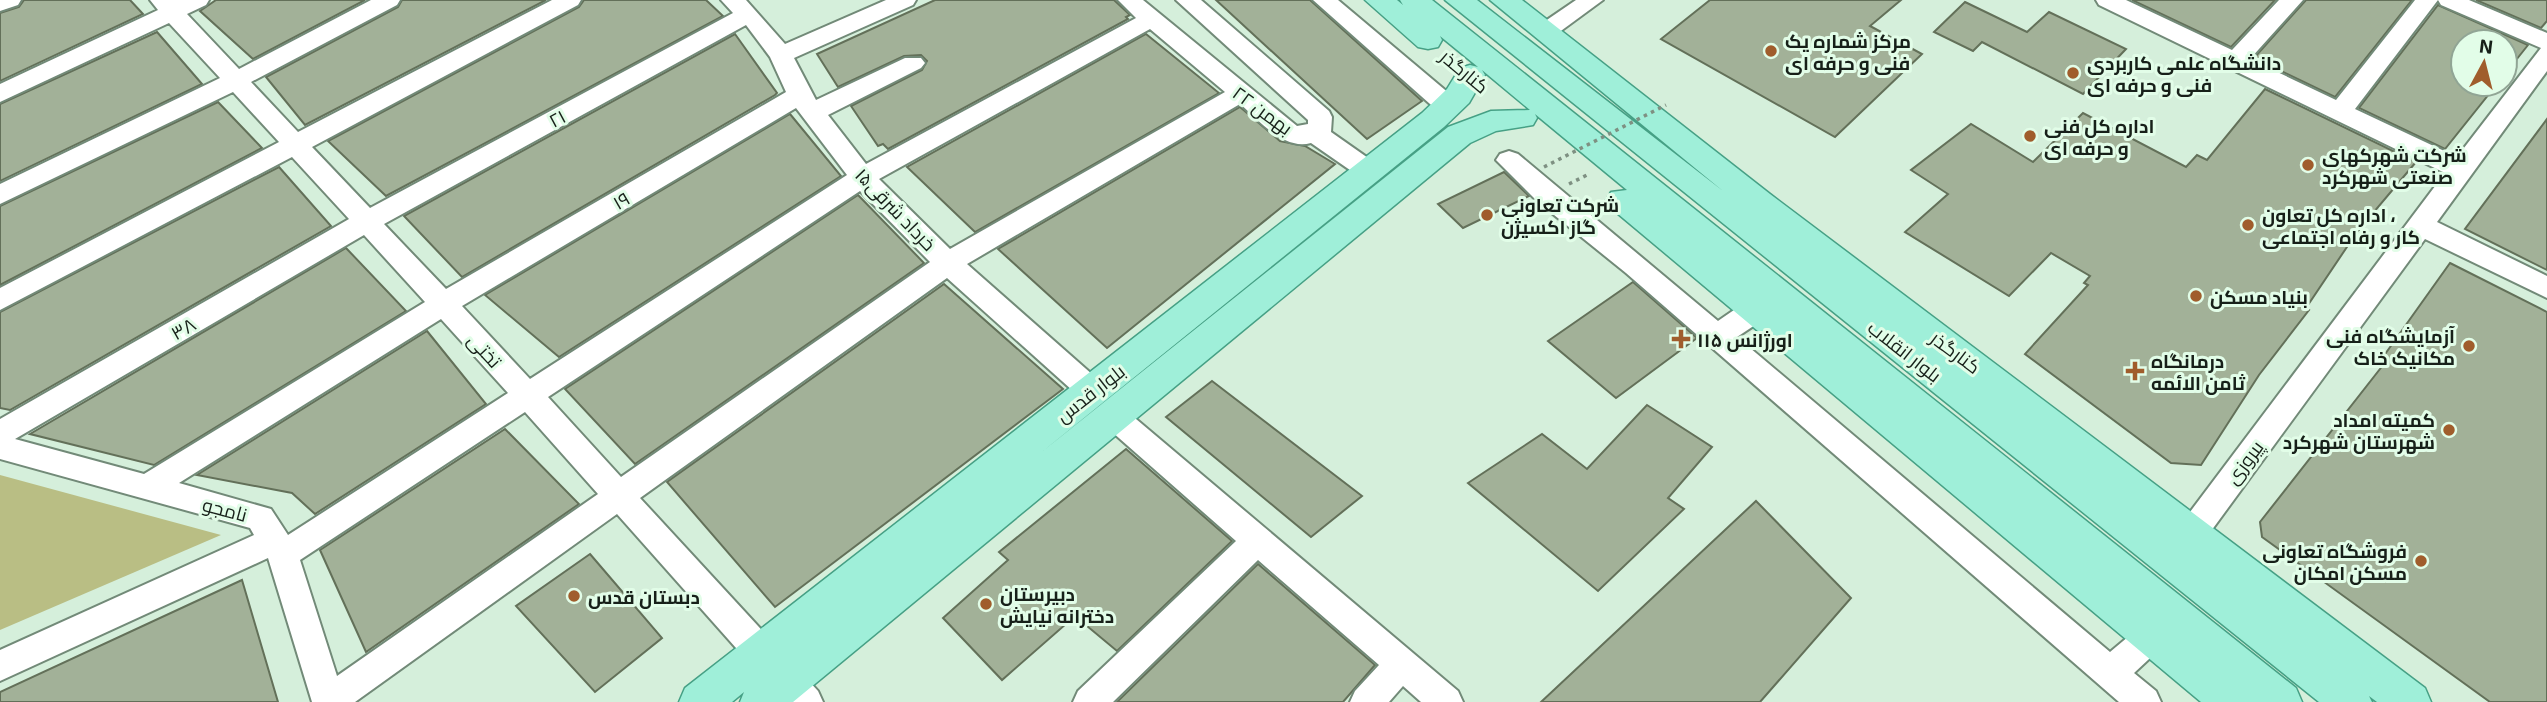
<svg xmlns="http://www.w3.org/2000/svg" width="2547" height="702" font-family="'Exo 2',Cairo,sans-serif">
<rect width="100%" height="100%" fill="#d5efdb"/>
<!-- green -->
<path fill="#b9be84" d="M0,475L221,535L0,630Z"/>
<!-- building -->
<g fill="#a2b198" stroke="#637059" stroke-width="2">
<path d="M24,0H130L143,14L0,81V13L19,7Z"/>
<path d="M216,0H365L253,59L200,11Z"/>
<path d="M402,0H546L305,125L266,77L398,7Z"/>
<path d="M584,0H706L723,16L386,196L328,141L579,7Z"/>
<path d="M935,0H1114L1130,15L1126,17L1128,19L888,149L883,144L878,146L851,106L922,70L927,61L921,55L904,56L838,87L817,54Z"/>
<path d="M1216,0H1310L1422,101L1367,139Z"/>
<path d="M1710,0H1901L1870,26L1922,54L1835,137L1661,39Z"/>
<path d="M2132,0H2275L2231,47Z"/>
<path d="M2306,0H2412L2335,97L2254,58Z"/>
<path d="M2476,0H2547V21L2541,28Z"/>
<path d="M1965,2L2027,32L2049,12L2126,49L2083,94L1982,42L1973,51L1934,32Z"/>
<path d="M2438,5L2528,45L2505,74V42H2463V84H2497L2445,149L2359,108Z"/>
<path d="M157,32L202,84L0,181V104Z"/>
<path d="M735,34L777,93L775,95L462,277L404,216Z"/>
<path d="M1146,34L1219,93L975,232L907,167Z"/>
<path d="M2265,89L2416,162L2357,232L2306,308L2309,310L2259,375L2201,465L2171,463L2025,354L2088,285L2084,283L2090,276L2051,253L2009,296L1905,232L1948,194L1911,170L1971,124L2033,162L2083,113L2186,167L2197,155L2207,160Z"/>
<path d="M218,102L262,148L0,285V206Z"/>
<path d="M1240,107L1280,141L1305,146L1335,164L1107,348L998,249Z"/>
<path d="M790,114L841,176L559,357L485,295Z"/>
<path d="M2547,119V270L2465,229Z"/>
<path d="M279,167L331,226L10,410L0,408V312Z"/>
<path d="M1504,172L1529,196L1463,228L1438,204Z"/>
<path d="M858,195L924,263L635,464L565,389Z"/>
<path d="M346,248L406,311L154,465L30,434Z"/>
<path d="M2450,263L2547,312V702H2490L2262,537L2260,522L2387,360L2383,357Z"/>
<path d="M1633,282L1697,338L1616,398L1548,341Z"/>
<path d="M944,284L1063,389L775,607L667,482Z"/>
<path d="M427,331L486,404L315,514L292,493L197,475Z"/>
<path d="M1212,381L1362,496L1311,537L1166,417Z"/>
<path d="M1647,405L1712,447L1668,498L1684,509L1598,591L1468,483L1542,434L1587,469Z"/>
<path d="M505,429L579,504L366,652L320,550Z"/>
<path d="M1126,449L1232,541L1117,651L1075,616L1002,680L943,618L1008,560L999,552Z"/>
<path d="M1756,501L1851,598L1760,702H1541Z"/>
<path d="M590,554L662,638L595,692L516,606Z"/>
<path d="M1258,564L1375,665L1343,702H1117Z"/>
<path d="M242,580L278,702H0V692Z"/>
</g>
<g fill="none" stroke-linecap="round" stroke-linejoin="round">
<!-- minor casing -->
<g stroke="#728a78" stroke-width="4">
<g id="minor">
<path d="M0,0H21L18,5L0,11Z"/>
<path d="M150,0H209L206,5L187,14L239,69L371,0H400L397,5L251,82L298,132L552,0H581L578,5L312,147L370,208L733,13L721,0H746L785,44L886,0H916L913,5L794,58L816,100L905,58H921L925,63L921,68L828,115L866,164L1136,18L1118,0H1143L1297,126L1308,124V120L1176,0H1201L1329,111L1332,117L1331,132L1378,165L1382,171L1378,177L1369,180L1360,177L1311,143C1284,151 1259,120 1240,104L967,264L1102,383L1106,391L1102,399L1092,403L1082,399L947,278L640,498L818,691L823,702H784L617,514L355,702H312L268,558L0,681V650L254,535L250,528L0,459V419L349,219L292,157L0,310V288L279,142L233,92L0,204V184L220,78L169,23L0,102V84L158,10ZM746,25L770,57L786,92L446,289L384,224ZM1150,29L1225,92L950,249L879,179ZM796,108L847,175L530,379L462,306ZM860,191L930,262L621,477L548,397ZM364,235L425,302L144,474L15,439ZM441,319L508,393L288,535L271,509L179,483ZM525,412L598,494L337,676L300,560Z"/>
<path d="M1313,0H1338L1457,100L1460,106L1457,112H1439Z"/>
<path d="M1576,0H1603L1554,36H1538L1534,31L1538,26Z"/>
<path d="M2096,0H2126L2232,50L2279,0H2303L2250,59L2336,100L2415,0H2469L2547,33V71L2437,222L2547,276V298L2425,239L2203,542L2192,546L2181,542L2177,533L2181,524L2445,173L2099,5ZM2438,0L2441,5L2541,48L2457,157L2355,109Z"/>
<path d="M1509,151L1518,154L1718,321C1733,311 1748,297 1767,303L1771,310L1767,317L1737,337L2110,652L2141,626L2152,621L2163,626L2168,636L2163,646L2134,673L2156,691L2161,702H2119L1626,273L1538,202L1496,160L1500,154Z"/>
<path d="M1113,404L1123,408L1458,691L1463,702H1421L1403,686L1389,702H1350L1355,691L1379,665L1258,560L1113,702H1073L1078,691L1236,541L1103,424L1098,416L1103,408Z"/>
</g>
</g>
<!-- major casing -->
<g stroke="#46a085" stroke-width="3">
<g id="major">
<path d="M1365,0H1397L1403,5L1400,0H1432L2296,688L2302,702H2201L1611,208L1606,200L1611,192L1627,190L1535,114L1537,118L1533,125L1496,131L1470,143L793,702H740L744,692L732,702H679L685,688L1422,113L1447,89L1460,68L1470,65L1478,67L1440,36L1442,40L1438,47L1428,49L1418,47ZM1482,70L1530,110L1491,111L1448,127L1038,455L1444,127L1469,103L1485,75Z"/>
<path d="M1445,0H1477L1723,191L1490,0H1522L1770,194L2425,688L2431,702H2377L2369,696L2372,702H2319Z"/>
</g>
</g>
<!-- path -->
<path stroke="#7e9082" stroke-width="3.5" stroke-dasharray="3.5 4.5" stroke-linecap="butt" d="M1569,184L1589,174"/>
<!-- minor -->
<use href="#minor" fill="#fff" fill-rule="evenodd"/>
<!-- major -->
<use href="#major" fill="#9fefd9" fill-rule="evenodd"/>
<!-- path-bridge -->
<path stroke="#7e9082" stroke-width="3.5" stroke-dasharray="3.5 4.5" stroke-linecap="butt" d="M1544,167L1666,105"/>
</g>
<!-- markers -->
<g fill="#a05d2c" stroke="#e2fde8" stroke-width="2.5">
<circle cx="1771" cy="51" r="7"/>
<circle cx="2073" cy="73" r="7"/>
<circle cx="2030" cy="136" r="7"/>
<circle cx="2308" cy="165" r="7"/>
<circle cx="1487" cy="215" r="7"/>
<circle cx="2248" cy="225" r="7"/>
<circle cx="2196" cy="296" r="7"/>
<path d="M1677.5 328.5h7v7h7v7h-7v7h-7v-7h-7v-7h7z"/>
<circle cx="2469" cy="346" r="7"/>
<path d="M2131.5 360.5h7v7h7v7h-7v7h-7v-7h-7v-7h7z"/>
<circle cx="2449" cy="430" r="7"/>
<circle cx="2421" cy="561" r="7"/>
<circle cx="574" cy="596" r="7"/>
<circle cx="986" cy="604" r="7"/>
</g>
<g text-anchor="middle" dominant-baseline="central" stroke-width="6" stroke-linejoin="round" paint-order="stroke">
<!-- poi labels -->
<g font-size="19" font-weight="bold" fill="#172019" stroke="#e2fde8" text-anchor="start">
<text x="1785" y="40">مرکز شماره یک<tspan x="1785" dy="22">فنی و حرفه ای</tspan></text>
<text x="2087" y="62">دانشگاه علمی کاربردی<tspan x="2087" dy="22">فنی و حرفه ای</tspan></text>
<text x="2044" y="125">اداره کل فنی<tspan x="2044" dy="22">و حرفه ای</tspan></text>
<text x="2322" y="154">شرکت شهرکهای<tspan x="2322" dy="22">صنعتی شهرکرد</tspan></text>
<text x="1501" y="204">شرکت تعاونی<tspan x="1501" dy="22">گاز اکسیژن</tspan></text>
<text x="2262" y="214">اداره کل تعاون ،<tspan x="2262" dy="22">کار و رفاه اجتماعی</tspan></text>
<text x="2210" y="296">بنیاد مسکن</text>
<text x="2455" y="335" text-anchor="end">آزمایشگاه فنی<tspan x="2455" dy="22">مکانیک خاک</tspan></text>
<text x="1697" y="339">اورژانس ۱۱۵</text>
<text x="2151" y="360">درمانگاه<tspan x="2151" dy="22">ثامن الائمه</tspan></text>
<text x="2435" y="419" text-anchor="end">کمیته امداد<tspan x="2435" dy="22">شهرستان شهرکرد</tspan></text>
<text x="2407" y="550" text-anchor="end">فروشگاه تعاونی<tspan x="2407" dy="22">مسکن امکان</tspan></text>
<text x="1000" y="593">دبیرستان<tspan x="1000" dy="22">دخترانه نیایش</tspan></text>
<text x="588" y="596">دبستان قدس</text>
</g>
<!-- street labels -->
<g font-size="19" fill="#172019" stroke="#e2fde8">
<text transform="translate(1465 71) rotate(40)">کنارگذر</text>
<text transform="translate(1263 110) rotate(36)">۲۲ بهمن</text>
<text transform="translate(557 118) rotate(-28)">۲۱</text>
<text transform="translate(621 200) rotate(-30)">۱۹</text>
<text transform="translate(896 209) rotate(46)">۱۵خرداد شرقی</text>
<text transform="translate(183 328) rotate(-30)">۳۸</text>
<text transform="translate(485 350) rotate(47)">تختی</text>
<text transform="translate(1905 351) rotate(38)">بلوار انقلاب</text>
<text transform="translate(1956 352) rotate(37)">کنارگذر</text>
<text transform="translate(1090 393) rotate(-38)">بلوار قدس</text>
<text transform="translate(2244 462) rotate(-53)">پیروزی</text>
<text transform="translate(225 509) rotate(15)">نامجو</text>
</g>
</g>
<!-- north arrow -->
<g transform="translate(2484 63) rotate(7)"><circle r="33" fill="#e2fde8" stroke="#91a595" stroke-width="2"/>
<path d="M0-5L12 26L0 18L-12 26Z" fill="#a05d2c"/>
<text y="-10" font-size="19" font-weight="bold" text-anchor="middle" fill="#172019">N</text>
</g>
</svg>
